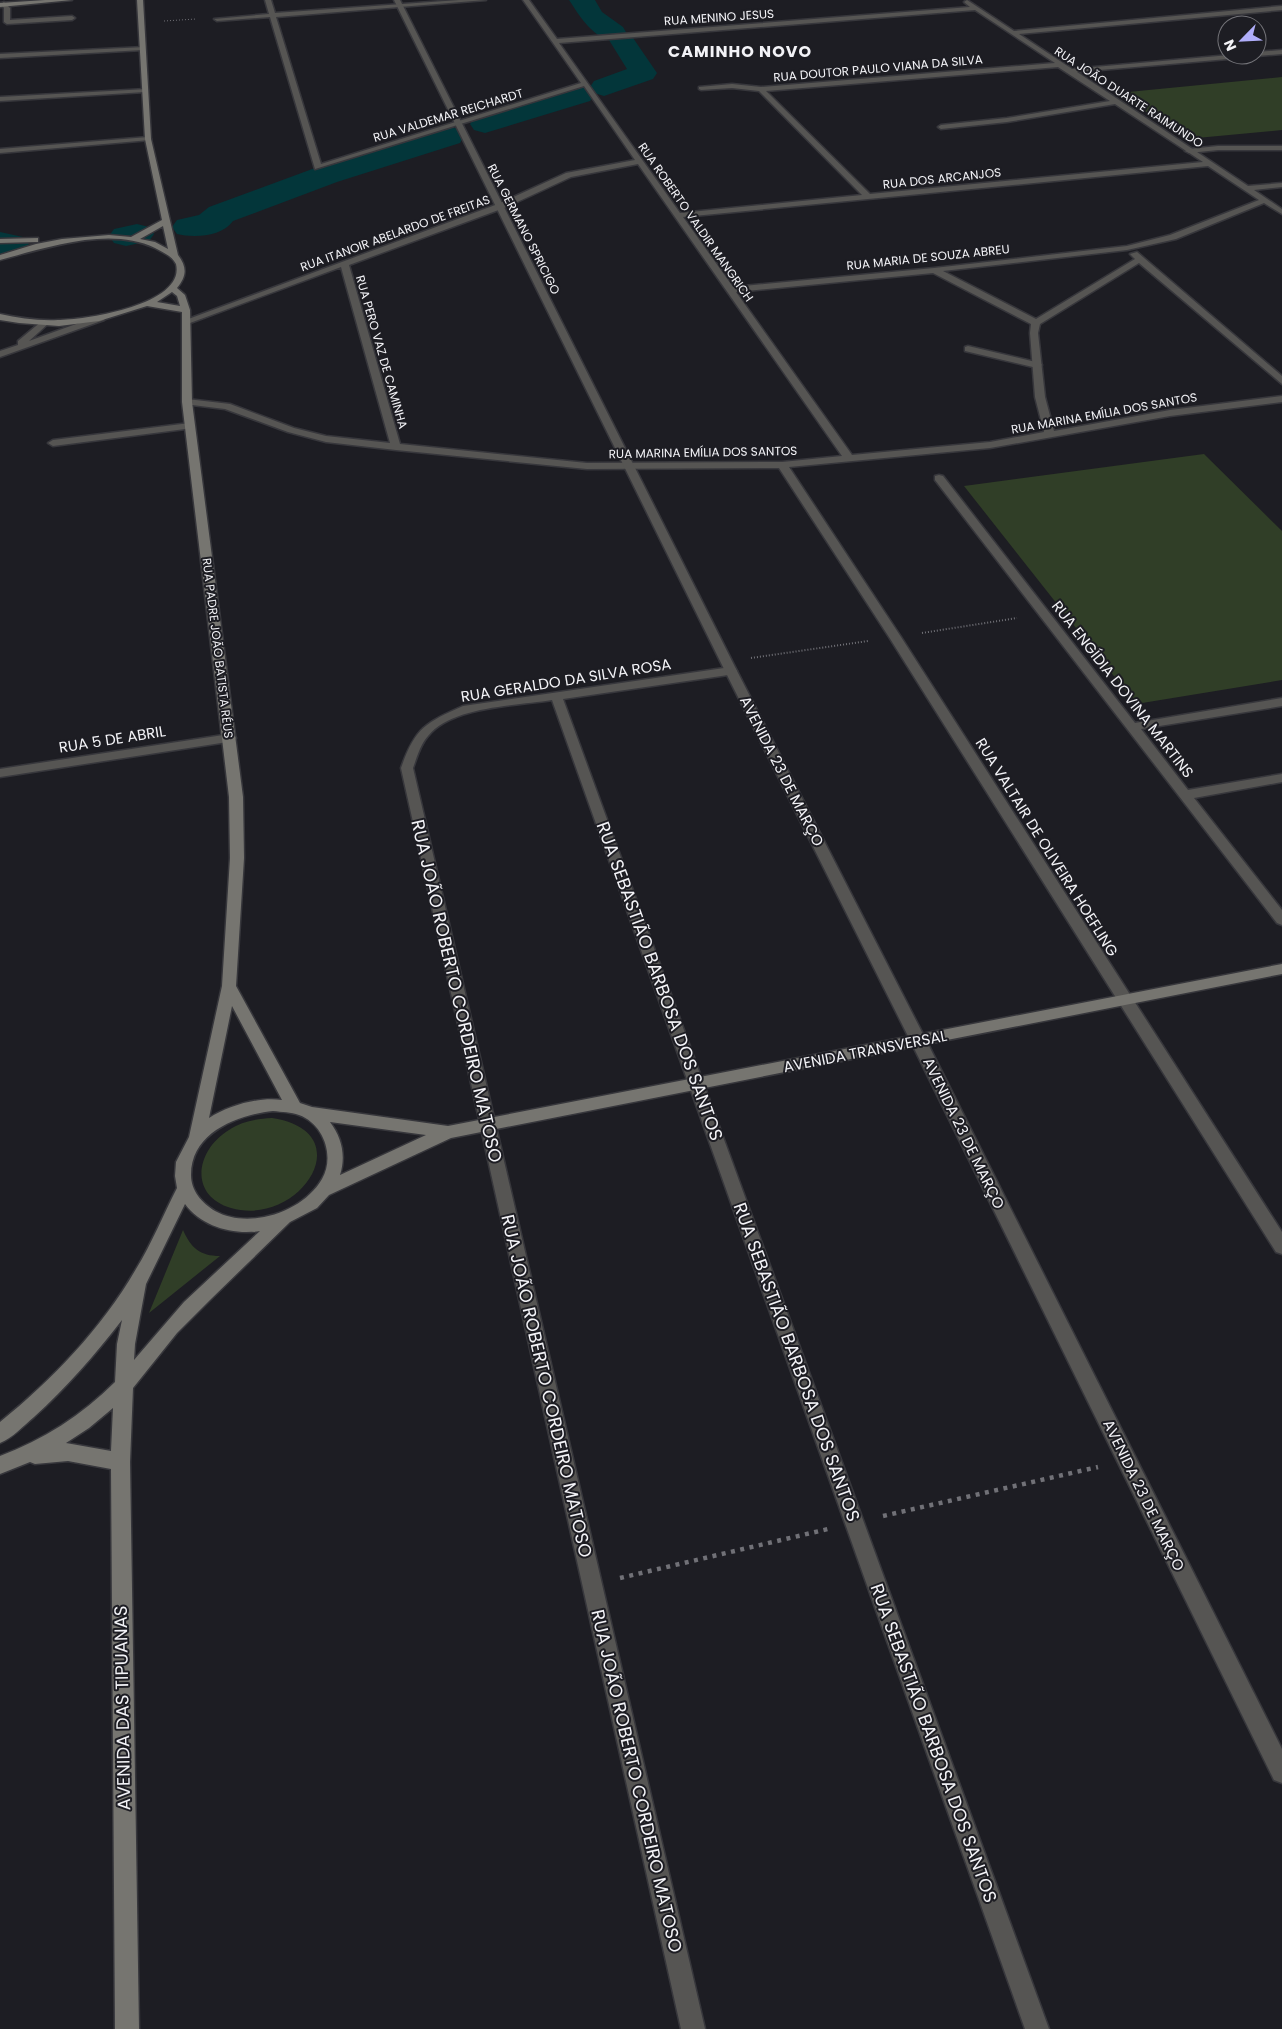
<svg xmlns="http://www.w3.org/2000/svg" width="1282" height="2029" font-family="Poppins,sans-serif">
<rect width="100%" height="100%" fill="#1d1d23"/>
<!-- green -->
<g fill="#303e27">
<path d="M1282,77V130L1186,139L1118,93Z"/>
<path d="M1204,454L1282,531V680L1136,704L964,486Z"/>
<path d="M272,1118C363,1132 299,1228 231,1208C188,1195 196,1150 229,1130C242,1121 257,1119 272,1118Z"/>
<path d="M183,1230C191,1248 200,1256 220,1256L149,1313Z"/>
</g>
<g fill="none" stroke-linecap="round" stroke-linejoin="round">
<!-- river -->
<g fill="#03363a" fill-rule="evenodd">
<path d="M569,0H595L602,12L623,27L627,34L631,35L657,73L653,79L604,96L594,93L590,87L594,81L627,69L609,40C591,35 579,15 569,0Z"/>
<path d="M580,86L590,89L595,95L590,101L485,133L474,130L470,124L474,118Z"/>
<path d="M449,127L460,129L464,136L460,143L337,182L233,221C222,237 193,238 177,234L172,227L177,220L199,215L209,207L315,168Z"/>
<path d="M137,224L149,227L154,234L149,241L126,246L114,243L109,236L114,229Z"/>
<path d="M0,232L23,237L29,244L23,251L11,255L0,254Z"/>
</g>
<!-- service casing -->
<g stroke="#37373c" stroke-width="3">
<g id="service">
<path d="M4,2L10,8V20L72,16L75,18L72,20L7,24L4,22V8L1,4Z"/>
<path d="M1218,146H1282V150H1218L1189,153L1185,151L1189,149Z"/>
<path d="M968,346L1040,363L1042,365L1037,368L965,351V347Z"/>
<path d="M190,423L193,424V428L53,446L48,443L53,440Z"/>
</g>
</g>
<!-- minor casing -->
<g stroke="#37373c" stroke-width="3">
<g id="minor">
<path d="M265,0H271L275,13L459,0H486L276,17L321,164L581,83L523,0H529L557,39L970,7L964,2L967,0L1014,31L1282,6V10L1019,34L1072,69L1230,55H1254L1251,57L1077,72L1248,186L1282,183V187L1254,190L1282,209V214L1264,203L1176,239L1127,250L943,271L1036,319L1135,259L1130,254L1137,252L1282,376V384L1139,263L1040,324L1038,333L1045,397L1054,431L1170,410L1282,396V402L1170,416L990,448L789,467L901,637L1282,1232V1254L1276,1252L889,637L779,468L587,469L396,450L326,442L288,432L225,409L184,404V400L187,399L230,404L294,428L326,436L390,443L341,267L190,323L183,321L498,204L566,173L635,160L584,86L315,169L270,17L217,21L214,19L269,14ZM975,10L1055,63L761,87L732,84L699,87V89L701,90L732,88L759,91L862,195L680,213L559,43ZM1058,67L1110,101L1007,118L941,125L938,127L941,129L1007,122L1115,104L1203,162L870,194L766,91ZM638,164L842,456L782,462L587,463L400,444L349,265L504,208L571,177ZM1208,166L1259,200L1170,235L1127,246L934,268L733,287L683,217ZM933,273L1031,324L1030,333L1035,397L1044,432L990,442L852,455L736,292Z"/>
<path d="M145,47L143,50L0,58V54Z"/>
<path d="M1282,50V54L1257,56L1255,55H1257V52Z"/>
<path d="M147,89L148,90L145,92L0,101V97Z"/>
<path d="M148,137L151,139L150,140L0,153V149Z"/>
<path d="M101,315L105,318L104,320L0,357V351L18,345V341L42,321L49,323L29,341Z"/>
<path d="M939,475L943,476L1135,723L1282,698V706L1141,729L1188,790L1282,774V782L1194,798L1282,910V925L1277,923L935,480V476Z"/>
<path d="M731,667L735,668L737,671L735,674L563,699L1049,2029H1025L552,700C516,706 452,706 428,736C420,745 417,757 413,768L705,2029H681L401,768C415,728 425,723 463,706Z"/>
<path d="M230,734L234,735L236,738L234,741L0,777V769Z"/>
<path d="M918,1034L923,1036L926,1040L1282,1749V1783L1274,1780L910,1040L913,1036Z"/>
</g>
</g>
<!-- tertiary casing -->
<g stroke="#37373c" stroke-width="3">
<path id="tertiary" d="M394,0H400L737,671L926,1040L923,1044L918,1046L913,1044L910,1040L725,671Z"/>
</g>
<!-- secondary casing -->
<g stroke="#37373c" stroke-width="3">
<g id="secondary">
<path d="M45,0H72L0,7V3Z"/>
<path d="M137,0H143L151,139L178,255C187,267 187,276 177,288L185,295L190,310L192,402L243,797L244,858L236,986L300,1103L312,1107L448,1126L1282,964V974L451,1138L329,1195L317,1208L290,1222L210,1300L177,1333L133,1388L130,1462L139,2029H115L111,1469L68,1461L35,1464L30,1462L0,1474V1456C43,1440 82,1415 115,1382L117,1344L122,1320C95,1355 66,1388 34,1417C23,1426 13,1438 0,1443V1422C52,1380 102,1328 136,1269C152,1243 163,1215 177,1188L175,1176L176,1162L189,1137L222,986L230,858L229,797L182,402V312L147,306L99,321L59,326L19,323L0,320V314C19,318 38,321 58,320C84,320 186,305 176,264C172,256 164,253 155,248C109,226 46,248 0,260V255L36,244L62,239L109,235L131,237L162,220L145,139ZM163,226L168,249L155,242L140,239ZM172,292L177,296L180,306L157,302ZM232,1006L282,1100C258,1097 230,1105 209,1118ZM273,1111C282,1112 291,1112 299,1115C324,1124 335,1157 322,1179C303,1212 249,1230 215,1211C202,1203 191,1191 191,1175C191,1132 238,1115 273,1111ZM330,1122L426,1135L340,1175C346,1156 342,1138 330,1122ZM185,1204C202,1227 233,1235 260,1231L184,1302L134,1360L135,1344L146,1284ZM113,1408L111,1451L66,1443L89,1428Z"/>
<path d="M38,238V242H35L0,243V239Z"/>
</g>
</g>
<!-- path-far2 -->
<path stroke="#717177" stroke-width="1" stroke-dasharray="1 2" stroke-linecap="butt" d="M164,21L196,19"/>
<!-- path-far1 -->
<g stroke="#717177" stroke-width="2" stroke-dasharray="1 2" stroke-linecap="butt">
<path d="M922,633L1017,618"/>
<path d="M751,658L868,641"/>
</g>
<!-- path -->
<g stroke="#717177" stroke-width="4.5" stroke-dasharray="4 5.5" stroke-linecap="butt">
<path d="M883,1516L1098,1467"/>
<path d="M620,1578L828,1529"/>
</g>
<!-- service -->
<use href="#service" fill="#565553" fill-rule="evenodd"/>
<!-- minor -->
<use href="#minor" fill="#565553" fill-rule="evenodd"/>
<!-- tertiary -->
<use href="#tertiary" fill="#565553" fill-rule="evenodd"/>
<!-- secondary -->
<use href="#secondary" fill="#767570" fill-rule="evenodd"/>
</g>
<g text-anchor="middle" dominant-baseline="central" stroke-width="4" stroke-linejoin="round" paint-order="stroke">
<!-- far-street labels -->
<g font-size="12" fill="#f3f3f7" stroke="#1d1d23">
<text transform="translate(719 17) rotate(-4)">RUA MENINO JESUS</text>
<text transform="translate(878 68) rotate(-5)">RUA DOUTOR PAULO VIANA DA SILVA</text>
<text transform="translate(1129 97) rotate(33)">RUA JOÃO DUARTE RAIMUNDO</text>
<text transform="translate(448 115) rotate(-17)">RUA VALDEMAR REICHARDT</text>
<text transform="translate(942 178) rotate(-6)">RUA DOS ARCANJOS</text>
<text transform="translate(696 222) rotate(55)">RUA ROBERTO VALDIR MANGRICH</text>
<text transform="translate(524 229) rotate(63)">RUA GERMANO SPRICIGO</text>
<text transform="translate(395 233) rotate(-20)">RUA ITANOIR ABELARDO DE FREITAS</text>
<text transform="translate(928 257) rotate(-6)">RUA MARIA DE SOUZA ABREU</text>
<text transform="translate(382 352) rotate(74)">RUA PERO VAZ DE CAMINHA</text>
<text transform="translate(1104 413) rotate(-10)">RUA MARINA EMÍLIA DOS SANTOS</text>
<text transform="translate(703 452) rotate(-1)">RUA MARINA EMÍLIA DOS SANTOS</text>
<text transform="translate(218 648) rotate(83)">RUA PADRE JOÃO BATISTA RÉUS</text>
</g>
<!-- street labels -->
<g font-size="15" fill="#f3f3f7" stroke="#1d1d23">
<text transform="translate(566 680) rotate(-9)">RUA GERALDO DA SILVA ROSA</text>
<text transform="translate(1123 689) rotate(52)">RUA ENGÍDIA DOVINA MARTINS</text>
<text transform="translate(112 739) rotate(-9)">RUA 5 DE ABRIL</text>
<text transform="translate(782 771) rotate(63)">AVENIDA 23 DE MARÇO</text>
<text transform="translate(1047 847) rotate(58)">RUA VALTAIR DE OLIVEIRA HOEFLING</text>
<text transform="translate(865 1051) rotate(-11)">AVENIDA TRANSVERSAL</text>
<text transform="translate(964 1133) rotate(64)">AVENIDA 23 DE MARÇO</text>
<text transform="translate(1144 1495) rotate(64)">AVENIDA 23 DE MARÇO</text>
</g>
<!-- far-district labels -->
<g font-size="16" font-weight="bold" letter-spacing="1" fill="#f3f3f7" stroke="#1d1d23">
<text x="740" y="51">CAMINHO NOVO</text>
</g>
<!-- near-street labels -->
<g font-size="18" fill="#f3f3f7" stroke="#1d1d23">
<text transform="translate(660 981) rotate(70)">RUA SEBASTIÃO BARBOSA DOS SANTOS</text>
<text transform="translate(457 991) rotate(77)">RUA JOÃO ROBERTO CORDEIRO MATOSO</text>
<text transform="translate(797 1362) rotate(70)">RUA SEBASTIÃO BARBOSA DOS SANTOS</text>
<text transform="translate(547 1386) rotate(77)">RUA JOÃO ROBERTO CORDEIRO MATOSO</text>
<text transform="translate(122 1708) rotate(-91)">AVENIDA DAS TIPUANAS</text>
<text transform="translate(934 1743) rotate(70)">RUA SEBASTIÃO BARBOSA DOS SANTOS</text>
<text transform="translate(637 1781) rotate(77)">RUA JOÃO ROBERTO CORDEIRO MATOSO</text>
</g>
</g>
<!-- north arrow -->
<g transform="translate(1242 40) rotate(246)"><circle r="24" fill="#1d1d23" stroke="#737378"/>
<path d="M0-4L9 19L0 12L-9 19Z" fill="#b0aefa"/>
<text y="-8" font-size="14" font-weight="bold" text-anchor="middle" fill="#f3f3f7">N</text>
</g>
</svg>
